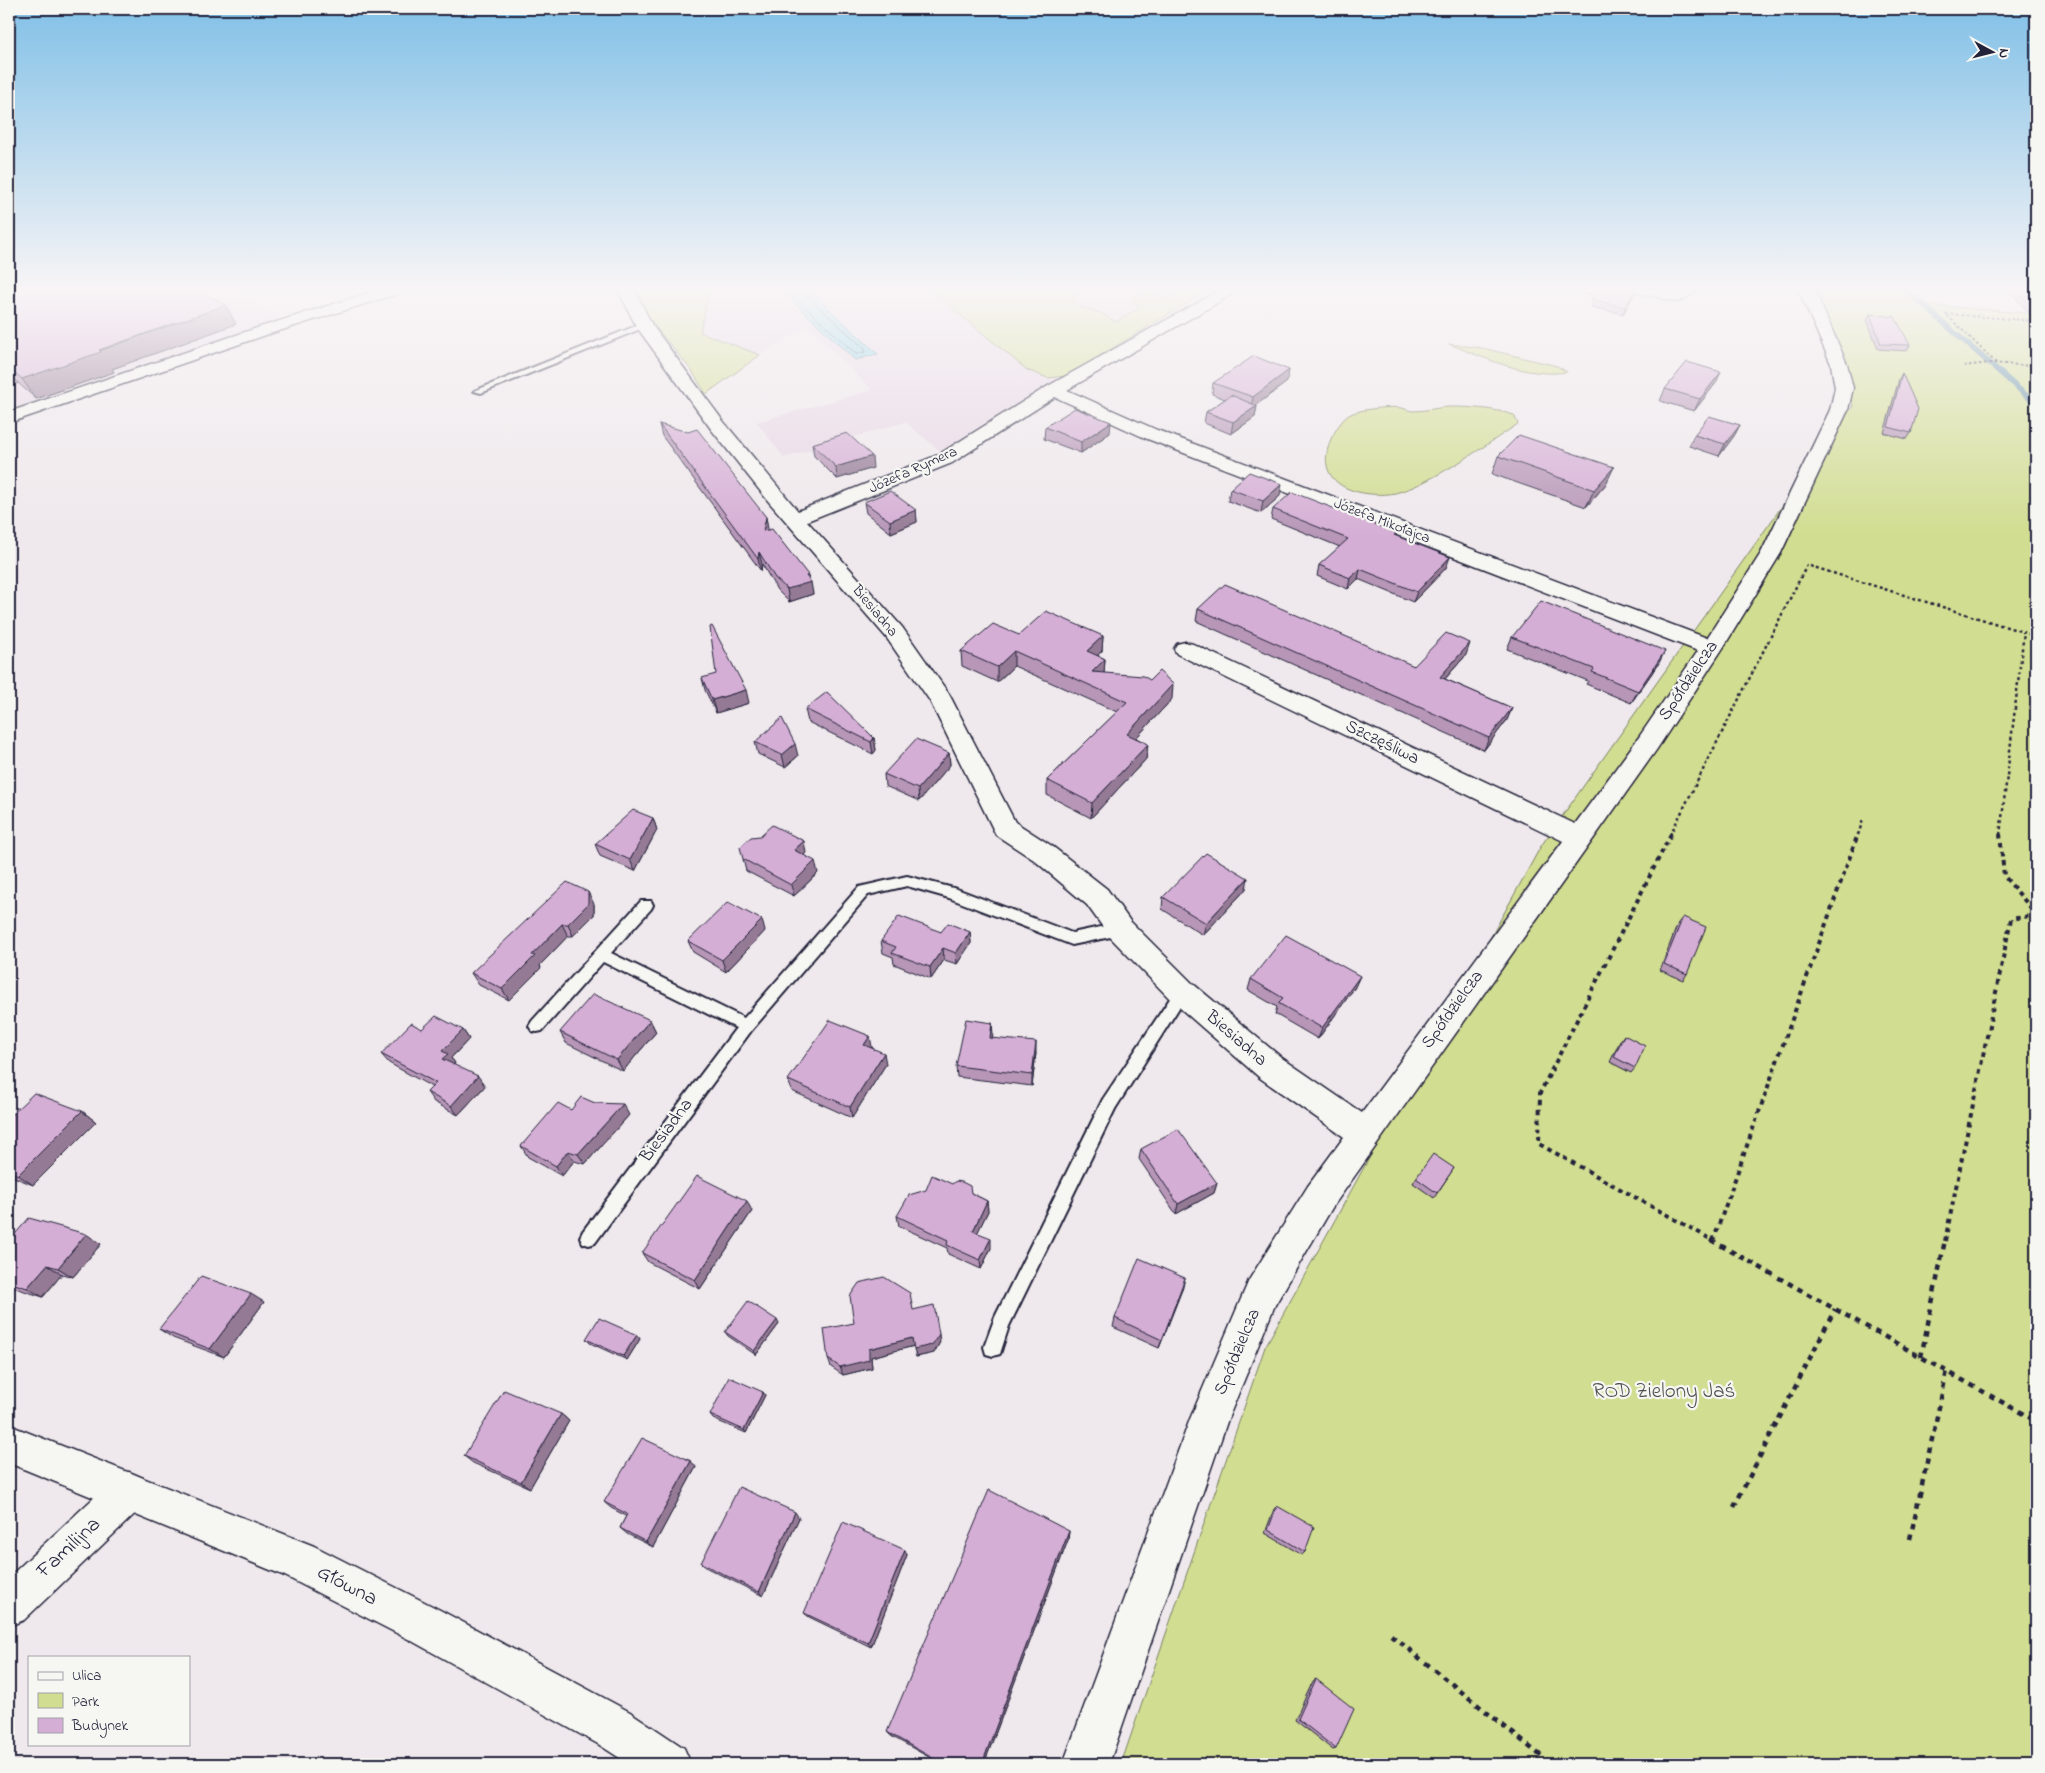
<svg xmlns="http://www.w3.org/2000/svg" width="2045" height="1773" font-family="'Indie Flower',sans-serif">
<rect width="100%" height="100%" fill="#efe8ec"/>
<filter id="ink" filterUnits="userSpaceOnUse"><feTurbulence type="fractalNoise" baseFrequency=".02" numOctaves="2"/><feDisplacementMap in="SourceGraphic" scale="10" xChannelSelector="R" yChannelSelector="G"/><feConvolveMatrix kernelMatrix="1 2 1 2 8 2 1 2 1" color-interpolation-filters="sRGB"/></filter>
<g filter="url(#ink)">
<!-- built -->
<g fill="#e7d7e5">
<path d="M9,289H229L285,320L9,412Z"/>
<path d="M710,289H1210L1159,317L944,454L905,422L784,458L757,422L872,390L807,326L760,355L700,332Z"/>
</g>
<!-- green -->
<g fill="#d1dd90" stroke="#7a8066">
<path d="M624,289H710L700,332L760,355L706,394L692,371Z"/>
<path d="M929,289H1080L1072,295C1075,310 1085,307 1097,312C1103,314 1110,319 1116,322L1139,308L1132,298L1145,291L1166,298L1185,289H1211L1066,376L1048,378L1027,370Z"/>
<path d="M1814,289H1910L1928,305L2036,314V1764H1121L1265,1347L1541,846L1853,406Z"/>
<path d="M1449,344L1482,348L1557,366L1567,372C1527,378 1487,359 1449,344Z"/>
<path d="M1447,407C1470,407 1492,408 1514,415L1518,424C1489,443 1421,491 1389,494C1351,497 1313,482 1331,439C1335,431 1342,419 1349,415C1358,409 1392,406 1402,408C1406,409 1409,411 1413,411C1424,411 1436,408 1447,407Z"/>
</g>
<!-- water -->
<path fill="#86d2e5" stroke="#5e8ca1" d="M780,289H807L878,354L855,360Z"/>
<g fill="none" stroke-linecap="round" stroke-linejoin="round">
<!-- shore -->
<path stroke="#4a687f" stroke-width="1" d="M786,289L856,354L865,352V349L806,295L804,289"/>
<!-- stream -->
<path stroke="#5e8ca1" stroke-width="5.5" d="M1905,289L2036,404"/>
<!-- lane casing -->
<g stroke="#22223b" stroke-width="4">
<g id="lane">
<path d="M641,324L648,326L481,393L474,391Z"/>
<path d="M907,876L957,889L1072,933L1120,923L1125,925L1127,929L1125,933L1120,935L1072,945L949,898L907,886L868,895L751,1031L595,1243L589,1245L583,1243L580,1237L583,1231L736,1028L603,962L542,1031L537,1032L532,1031L529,1026L532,1021L641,901H651L653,905L651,909L611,953L744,1018L859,887Z"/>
<path d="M1182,986L1187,988L1189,992L1115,1109L1009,1326L1000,1354L993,1356L986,1354L984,1347L995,1317L1103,1099L1177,988Z"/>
</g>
</g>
<!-- street casing -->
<g stroke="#22223b" stroke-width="3">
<g id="street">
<path d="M382,289H406L403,292L266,335L9,423V412L254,329Z"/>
<path d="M618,289H634L652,325L723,421L798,511L938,455L1048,386L1222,289H1241L1067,390L1157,430L1707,638L1761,553L1830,410L1835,388L1831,364L1798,289H1814L1847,364L1853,388L1848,410L1781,553L1723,648L1657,749L1332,1208L1275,1305L1228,1419L1109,1764H1063L1190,1419L1249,1280L1308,1186L1344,1137L1260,1078L1172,1001L1110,937L1087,905L1034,860L996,835L930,701L886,637L769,502L711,429L636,326ZM1055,397L1145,438L1698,651L1639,737L1575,824L1193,644L1185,642L1177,644L1174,649L1177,654L1563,841L1362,1113L1282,1058L1192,983L1130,921L1107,889L1052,846L1015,822L949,694L902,627L807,521L952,463Z"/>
<path d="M1633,289H1662L1675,292L1680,289H1698L1683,300L1678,302L1636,292Z"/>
<path d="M129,1472L143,1478L149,1492L143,1506L24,1620L9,1626V1577L115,1478Z"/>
</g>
</g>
<!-- secondary casing -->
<g stroke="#22223b" stroke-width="3">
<path id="secondary" d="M9,1425L314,1546L440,1610L630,1712L684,1748L691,1764H629L598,1744L410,1640L285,1576L9,1463Z"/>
</g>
<!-- path-far3 -->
<g stroke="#22223b" stroke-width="2" stroke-dasharray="2.5 2.5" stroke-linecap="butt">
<path d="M1996,363L1946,314L2036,321"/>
<path d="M1964,366L1989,363L2036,366"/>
</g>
<!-- path-far2 -->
<g stroke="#22223b" stroke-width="2.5" stroke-dasharray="3 3" stroke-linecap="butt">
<path d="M1670,835L1807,565L2036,636"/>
<path d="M1858,835L1863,820"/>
<path d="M2000,835L2024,632"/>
</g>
<!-- path-far1 -->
<g stroke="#22223b" stroke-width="4" stroke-dasharray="4.5 4.5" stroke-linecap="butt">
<path d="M1671,834L1540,1093L1539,1144L1714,1241"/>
<path d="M2000,834L2004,876L2036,914"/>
<path d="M1713,1241L1858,834"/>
<path d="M1945,1241L2011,919L2036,915"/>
</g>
<!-- path -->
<g stroke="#22223b" stroke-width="4.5" stroke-dasharray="5.5 5.5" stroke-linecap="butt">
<path d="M1711,1240L2036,1421"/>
<path d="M1921,1357L1945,1240"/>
<path d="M1734,1507L1835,1309"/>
<path d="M1910,1539L1947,1371"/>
<path d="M1391,1635L1551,1764"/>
</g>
<!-- lane -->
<use href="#lane" fill="#f6f6f2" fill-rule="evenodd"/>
<!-- street -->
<use href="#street" fill="#f6f6f2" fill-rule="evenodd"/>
<!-- secondary -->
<use href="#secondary" fill="#f6f6f2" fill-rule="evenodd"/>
</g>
<!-- wall -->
<g fill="#b796b7" stroke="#22223b">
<path d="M9,289L236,324L112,369L114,372L36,399L18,383L9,386Z"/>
<path d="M1559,289H1636L1623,314L1591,307L1594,300H1591L1592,295Z"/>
<path d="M2008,289H2036V321Z"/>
<path d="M1870,314L1910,345L1907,351L1878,349L1867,320Z"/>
<path d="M1289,370L1287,382L1256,405L1257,406L1255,417L1231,434L1204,423L1206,412L1225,399L1212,394L1213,383Z"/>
<path d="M1902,373L1911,433L1907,439L1884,433L1899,379Z"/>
<path d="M1716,383L1694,411L1660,401L1665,389Z"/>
<path d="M659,424L766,517L768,530L809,579L813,594L789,602L777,590L762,564L761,571L662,436Z"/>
<path d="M1740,425L1734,436L1719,456L1689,446L1694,435Z"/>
<path d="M1045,427L1110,433L1081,453L1044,439Z"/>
<path d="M812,444L873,468L837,479L814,456Z"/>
<path d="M1498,456L1606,484L1586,507L1492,474Z"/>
<path d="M1230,489L1280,496L1261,513L1228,501Z"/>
<path d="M864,502L916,510L917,522L891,533L866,513Z"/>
<path d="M1273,509L1397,533L1396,536L1446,568L1413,602L1358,579L1348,589L1317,576L1319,565L1340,547L1271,519Z"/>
<path d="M1198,609L1414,666L1466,655L1445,679L1512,708L1507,720L1484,750L1196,621Z"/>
<path d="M1019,635L1103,636L1102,651L1097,655L1105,659L1104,673L1172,699L1136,738L1148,744L1146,759L1091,818L1047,795V780L1117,712L1014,666L997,682L962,666L961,651Z"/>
<path d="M1512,637L1659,663L1631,703L1586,684L1588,681L1507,649Z"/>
<path d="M702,678L749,703L716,713L705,690Z"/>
<path d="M805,709L874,738L876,750L873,754L808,722Z"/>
<path d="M755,742L798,756L785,767L758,754Z"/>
<path d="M949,753L950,765L919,801L885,786L884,774Z"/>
<path d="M653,818L657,830L635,871L600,856L595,844Z"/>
<path d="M806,853L804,855L818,873L794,896L746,871L743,859Z"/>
<path d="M1246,889L1203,935L1162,909L1163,897Z"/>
<path d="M594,904V915L573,936H568L540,965L541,968L509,1000L479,985L471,973Z"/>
<path d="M1683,917L1687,974L1683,980L1660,970L1678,923Z"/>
<path d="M765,931L726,972L693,952L688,941Z"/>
<path d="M941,932H970L971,943L957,964L944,960L931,979L894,964L893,957L883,953L881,941Z"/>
<path d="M1251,979L1355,987L1318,1039L1275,1014L1277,1007L1248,990Z"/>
<path d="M650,1020L656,1032L623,1071L566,1043L560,1032Z"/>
<path d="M992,1023V1038L1036,1053L1032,1086L957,1077L956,1066Z"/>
<path d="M422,1029L463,1030L469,1039L451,1058L455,1063L454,1065L485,1086L458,1115L434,1102L427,1092L432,1087L389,1063L381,1054Z"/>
<path d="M1624,1035L1635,1068L1631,1073L1610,1062L1620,1041Z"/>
<path d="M872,1047L886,1064L852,1118L792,1091L788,1080Z"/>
<path d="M595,1103L629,1115L585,1164L574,1161L562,1176L528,1157L521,1146L571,1110Z"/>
<path d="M82,1111L96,1122L33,1185L9,1175V1117Z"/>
<path d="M1141,1149L1217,1183L1214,1193L1176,1214L1139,1159Z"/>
<path d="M1454,1168L1434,1198L1413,1183L1416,1178Z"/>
<path d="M971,1193L987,1201L988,1211L977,1233L991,1248L981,1269L948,1254L947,1248L899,1226L897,1216Z"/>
<path d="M752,1211L700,1289L648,1262L642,1253Z"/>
<path d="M9,1241L101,1244L73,1277L62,1274L43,1297L9,1286Z"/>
<path d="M1183,1287L1159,1348L1113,1327L1115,1318Z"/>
<path d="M264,1302L224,1357L173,1338L159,1329Z"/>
<path d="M913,1310L940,1342L934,1353L916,1357L914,1346L871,1357L872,1368L843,1375L831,1367L828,1359L854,1323Z"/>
<path d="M779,1324L756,1355L728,1336L725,1332Z"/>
<path d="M637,1335L640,1339L627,1360L590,1343L586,1339Z"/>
<path d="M763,1392L765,1395L746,1433L713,1419L710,1415Z"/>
<path d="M561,1414L569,1421L530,1488L473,1463L464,1456Z"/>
<path d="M696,1467L653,1547L627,1534L620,1528L626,1516L611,1508L604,1502Z"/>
<path d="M1277,1506L1305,1552L1302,1555L1265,1533L1274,1509Z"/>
<path d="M799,1518L763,1596L707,1568L701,1563Z"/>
<path d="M1069,1531L1068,1540L984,1764H941L891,1736L887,1732Z"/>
<path d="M905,1550L907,1555L871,1647L809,1617L804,1613Z"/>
<path d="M1316,1679L1336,1749L1333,1750L1295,1720L1313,1681Z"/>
</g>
<!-- shaded-wall -->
<g fill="#957a95" stroke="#22223b">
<path d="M1636,289L1635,293L1623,314L1625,307Z"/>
<path d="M226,305L236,324L112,369L114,372L36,399L22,379Z"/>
<path d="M9,370L18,383L9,386Z"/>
<path d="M1289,370L1287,382L1251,409L1253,397Z"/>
<path d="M1721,372L1716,383L1694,411L1700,399Z"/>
<path d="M1257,406L1255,417L1231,434L1233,422Z"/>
<path d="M1111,422L1110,433L1081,453V442Z"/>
<path d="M1740,425L1734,436L1719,456L1725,444Z"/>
<path d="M872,456L873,468L837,479L836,467Z"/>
<path d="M1614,467L1606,484L1586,507L1594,490Z"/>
<path d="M1282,484L1280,496L1261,513L1263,501Z"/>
<path d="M916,510L917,522L891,533L890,521Z"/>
<path d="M766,517L768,529L765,543L763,531Z"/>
<path d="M759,552L762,564L761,571L758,559Z"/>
<path d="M1450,557L1446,568L1413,602L1417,592Z"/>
<path d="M1360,569L1358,579L1348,589L1350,578Z"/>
<path d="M808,575L809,582H811L813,594L789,602L787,589Z"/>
<path d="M1103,636L1102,651L1086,666L1087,651Z"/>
<path d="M1470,643L1466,655L1436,689L1440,677Z"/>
<path d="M1014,651V666L997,682V667Z"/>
<path d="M1665,651L1659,663L1631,703L1638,691Z"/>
<path d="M1105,659L1104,674L1092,672Z"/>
<path d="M1173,684L1172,699L1126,749L1127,734Z"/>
<path d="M746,690L749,703L716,713L712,700Z"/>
<path d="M1512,708L1507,720L1484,750L1489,738Z"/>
<path d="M874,738L876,750L873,754L871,742Z"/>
<path d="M795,744L798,756L785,767L782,755Z"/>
<path d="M1148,744L1146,759L1091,818L1092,803Z"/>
<path d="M949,753L950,765L919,801L918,789Z"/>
<path d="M653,818L657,830L635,871L630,860Z"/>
<path d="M804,841L806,853L796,862L794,850Z"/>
<path d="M815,861L818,873L794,896L791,885Z"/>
<path d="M1248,878L1246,889L1203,935L1206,923Z"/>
<path d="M588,892L594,904V915L573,936L568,924Z"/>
<path d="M762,920L765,931L726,972L722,960Z"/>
<path d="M562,924L568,936L540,965L541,968L509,1000L502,989L532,955Z"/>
<path d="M970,932L971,943L957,964L956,953Z"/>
<path d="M943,948L944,960L931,979L930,967Z"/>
<path d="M1360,976L1355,987L1318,1039L1322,1028Z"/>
<path d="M650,1020L656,1032L623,1071L617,1060Z"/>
<path d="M992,1023L993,1034L991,1049L990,1038Z"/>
<path d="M463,1030L469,1039L451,1058L455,1063L449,1069L442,1059V1051Z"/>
<path d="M870,1036L872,1047L866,1056L864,1045Z"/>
<path d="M1036,1042V1053L1032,1086V1075Z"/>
<path d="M884,1053L886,1064L852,1118L850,1107Z"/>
<path d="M478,1076L485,1086L458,1115L451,1106Z"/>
<path d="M623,1104L629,1115L585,1164L578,1154Z"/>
<path d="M82,1111L96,1122L33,1185L18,1175Z"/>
<path d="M568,1151L574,1161L562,1176L556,1166Z"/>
<path d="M1217,1183L1214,1193L1176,1214L1178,1204Z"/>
<path d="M747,1201L752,1211L700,1289L695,1280Z"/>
<path d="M987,1201L988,1211L974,1240L973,1231Z"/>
<path d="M86,1234L101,1244L73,1277L58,1268Z"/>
<path d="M991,1238V1248L981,1269L980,1260Z"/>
<path d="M47,1265L62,1274L43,1297L27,1288Z"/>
<path d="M1185,1278L1183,1287L1159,1348L1162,1340Z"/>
<path d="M251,1294L264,1302L224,1357L210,1349Z"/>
<path d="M777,1320L779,1324L756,1355L754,1351Z"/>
<path d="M939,1334L940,1342L934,1353L916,1357L914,1349Z"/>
<path d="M637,1335L640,1339L627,1360L623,1356Z"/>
<path d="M912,1338L914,1346L871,1357L872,1368L843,1375L840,1367L869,1349Z"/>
<path d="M763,1392L765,1395L746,1433L744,1430Z"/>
<path d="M561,1414L569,1421L530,1488L521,1482Z"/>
<path d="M691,1461L696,1467L653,1547L646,1542Z"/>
<path d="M795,1512L799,1518L763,1596L759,1592Z"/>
<path d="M1069,1531L1068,1540L984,1764H982Z"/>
<path d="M905,1550L907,1555L871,1647L868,1643Z"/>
</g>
<!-- building -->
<g fill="#d5aed5" stroke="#22223b">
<path d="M9,289H195L226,305L99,350L101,352L22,379L9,367Z"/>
<path d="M1596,289H1636L1625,307L1594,300L1598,294L1593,292Z"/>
<path d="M2016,289H2036V311Z"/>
<path d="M1870,314L1895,317L1910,345L1881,344Z"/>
<path d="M1254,356L1289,370L1253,397L1213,383Z"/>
<path d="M1687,362L1721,372L1700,399L1665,389Z"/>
<path d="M1902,373L1918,409L1911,433L1888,427Z"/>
<path d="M1231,395L1257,406L1233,422L1206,412Z"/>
<path d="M1075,408L1111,422L1081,442L1045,427Z"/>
<path d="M1709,416L1740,425L1725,444L1694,435Z"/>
<path d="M659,424L688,432L697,429L766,517L763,531L772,529L808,575L806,576L811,582L787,589L775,578L759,552L758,559Z"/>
<path d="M847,433L872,456L836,467L812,444Z"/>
<path d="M1519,435L1614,467L1594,490L1498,456Z"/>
<path d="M1249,472L1282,484L1263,501L1230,489Z"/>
<path d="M890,491L916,510L890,521L864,502Z"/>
<path d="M1292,492L1397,533L1394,535L1450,557L1417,592L1360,569L1350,578L1319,565L1348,539L1273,509Z"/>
<path d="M1225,584L1414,666L1446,633L1470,643L1440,677L1512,708L1489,738L1198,609Z"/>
<path d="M1541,601L1665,651L1638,691L1592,672L1594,669L1512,637Z"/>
<path d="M1046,611L1103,636L1087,651L1105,659L1092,672L1143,676L1150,680L1159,671L1173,684L1127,734L1148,744L1092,803L1047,780L1127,702L1014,651L997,667L961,651L993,624L1019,635Z"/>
<path d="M712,626L746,690L712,700L702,678L716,674L710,627Z"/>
<path d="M827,692L874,738L871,742L805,709Z"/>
<path d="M782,718L795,744L782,755L755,742Z"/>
<path d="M916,739L949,753L918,789L884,774Z"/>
<path d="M633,810L653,818L630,860L595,844Z"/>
<path d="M772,825L804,841L794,850L815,861L791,885L743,859L740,847L751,837L760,836Z"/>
<path d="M1206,853L1248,878L1206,923L1163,897Z"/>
<path d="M567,882L588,892V904L568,924H562L532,955L535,956L502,989L471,973Z"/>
<path d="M728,902L762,920L722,960L688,941Z"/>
<path d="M899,916L941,932L948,923L970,932L956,953L943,948L930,967L892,953L896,947L881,941Z"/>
<path d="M1683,917L1706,927L1687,974L1664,964Z"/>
<path d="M1286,935L1360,976L1322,1028L1278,1003L1283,998L1251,979Z"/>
<path d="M593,994L650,1020L617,1060L560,1032Z"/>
<path d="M436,1016L463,1030L442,1051L448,1054L442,1059L478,1076L451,1106L427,1092L436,1083L381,1054L411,1023L422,1029Z"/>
<path d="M966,1019L992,1023L990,1038L1036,1042L1032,1075L956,1066Z"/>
<path d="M830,1020L870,1036L864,1045L884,1053L850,1107L788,1080Z"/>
<path d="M1624,1035L1645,1046L1635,1068L1614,1057Z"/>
<path d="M34,1093L82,1111L18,1175L9,1171V1117Z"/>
<path d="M581,1097L595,1103L623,1104L578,1154L568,1151L556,1166L521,1146L558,1103L571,1110Z"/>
<path d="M1178,1129L1217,1183L1178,1204L1141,1149Z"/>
<path d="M1433,1154L1454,1168L1437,1193L1416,1178Z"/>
<path d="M932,1175L952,1184L956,1181L962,1182L970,1186L971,1193L987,1201L973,1231L991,1238L980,1260L947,1245L948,1240L897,1216L909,1195L926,1190Z"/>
<path d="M697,1176L747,1201L695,1280L642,1253Z"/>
<path d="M29,1218L86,1234L58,1268L47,1265L27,1288L9,1282V1241Z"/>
<path d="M1139,1258L1185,1278L1162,1340L1115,1318Z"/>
<path d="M201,1276L251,1294L210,1349L159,1329Z"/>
<path d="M884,1277L910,1293L913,1310L934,1305L939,1334L932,1345L914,1349L912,1338L869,1349V1360L840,1367L828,1359L824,1329L854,1323L850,1296L859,1283Z"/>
<path d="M748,1301L777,1320L754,1351L725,1332Z"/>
<path d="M599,1318L637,1335L623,1356L586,1339Z"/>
<path d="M729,1377L763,1392L744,1430L710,1415Z"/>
<path d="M504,1390L561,1414L521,1482L464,1456Z"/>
<path d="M642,1438L691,1461L646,1542L620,1528L627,1514L604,1502Z"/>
<path d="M739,1487L795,1512L759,1592L701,1563Z"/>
<path d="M989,1490L1069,1531L982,1764H943L887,1732Z"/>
<path d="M1277,1506L1314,1527L1305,1552L1268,1530Z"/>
<path d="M843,1522L905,1550L868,1643L804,1613Z"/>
<path d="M1316,1679L1354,1709L1336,1749L1298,1719Z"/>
</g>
</g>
<!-- sky -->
<linearGradient id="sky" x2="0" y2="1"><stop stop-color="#81c0e7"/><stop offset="0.54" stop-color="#f8f5f6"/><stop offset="1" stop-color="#f8f5f6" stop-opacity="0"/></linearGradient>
<rect width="2045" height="537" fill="url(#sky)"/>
<g text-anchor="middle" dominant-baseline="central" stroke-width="4.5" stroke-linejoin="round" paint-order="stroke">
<!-- far-street labels -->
<g font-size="15" fill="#22223b" stroke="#f6f6f2">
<text transform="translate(913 470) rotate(-24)">Józefa Rymera</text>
<text transform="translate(1382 521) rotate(21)">Józefa Mikołajca</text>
<text transform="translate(875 611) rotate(50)">Biesiadna</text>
</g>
<!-- street labels -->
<g font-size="18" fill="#22223b" stroke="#f6f6f2">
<text transform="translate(1689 681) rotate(-56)">Spółdzielcza</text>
<text transform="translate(1382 743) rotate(26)">Szczęśliwa</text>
<text transform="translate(1453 1010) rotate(-54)">Spółdzielcza</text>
<text transform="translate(1236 1039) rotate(41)">Biesiadna</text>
<text transform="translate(667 1131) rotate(-53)">Biesiadna</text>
<text transform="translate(1238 1352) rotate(-67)">Spółdzielcza</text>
</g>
<!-- near-park labels -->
<g font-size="21" fill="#4e5150" stroke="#f6f6f2">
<text x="1664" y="1392">ROD Zielony Jaś</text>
</g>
<!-- near-street labels -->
<g font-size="21" fill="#22223b" stroke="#f6f6f2">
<text transform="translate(69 1548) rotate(-43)">Familijna</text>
<text transform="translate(347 1586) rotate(27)">Główna</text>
</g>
</g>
<!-- margin -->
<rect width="2045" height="1773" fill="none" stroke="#f6f6f2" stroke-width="30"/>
<rect x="15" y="15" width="2015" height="1743" fill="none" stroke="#22223b" stroke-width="2" filter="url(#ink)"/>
<!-- legend -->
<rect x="28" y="1656" width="162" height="90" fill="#f6f6f2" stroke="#a1a1a9"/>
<rect x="38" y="1672" width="25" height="8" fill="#f6f6f2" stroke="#a1a1a9"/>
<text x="72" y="1680" font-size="15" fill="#22223b">Ulica</text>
<rect x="38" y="1693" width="25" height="15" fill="#d1dd90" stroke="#a1a1a9"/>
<text x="72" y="1706" font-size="15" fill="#22223b">Park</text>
<rect x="38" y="1718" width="25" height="15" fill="#d5aed5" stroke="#a1a1a9"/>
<text x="72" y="1730" font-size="15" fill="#22223b">Budynek</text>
<!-- north arrow -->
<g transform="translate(1992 52) rotate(97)" stroke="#f6f6f2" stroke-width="4" paint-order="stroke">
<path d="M0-4L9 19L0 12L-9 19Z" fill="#22223b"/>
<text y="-8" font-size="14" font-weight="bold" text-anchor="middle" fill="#22223b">N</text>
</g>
</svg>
